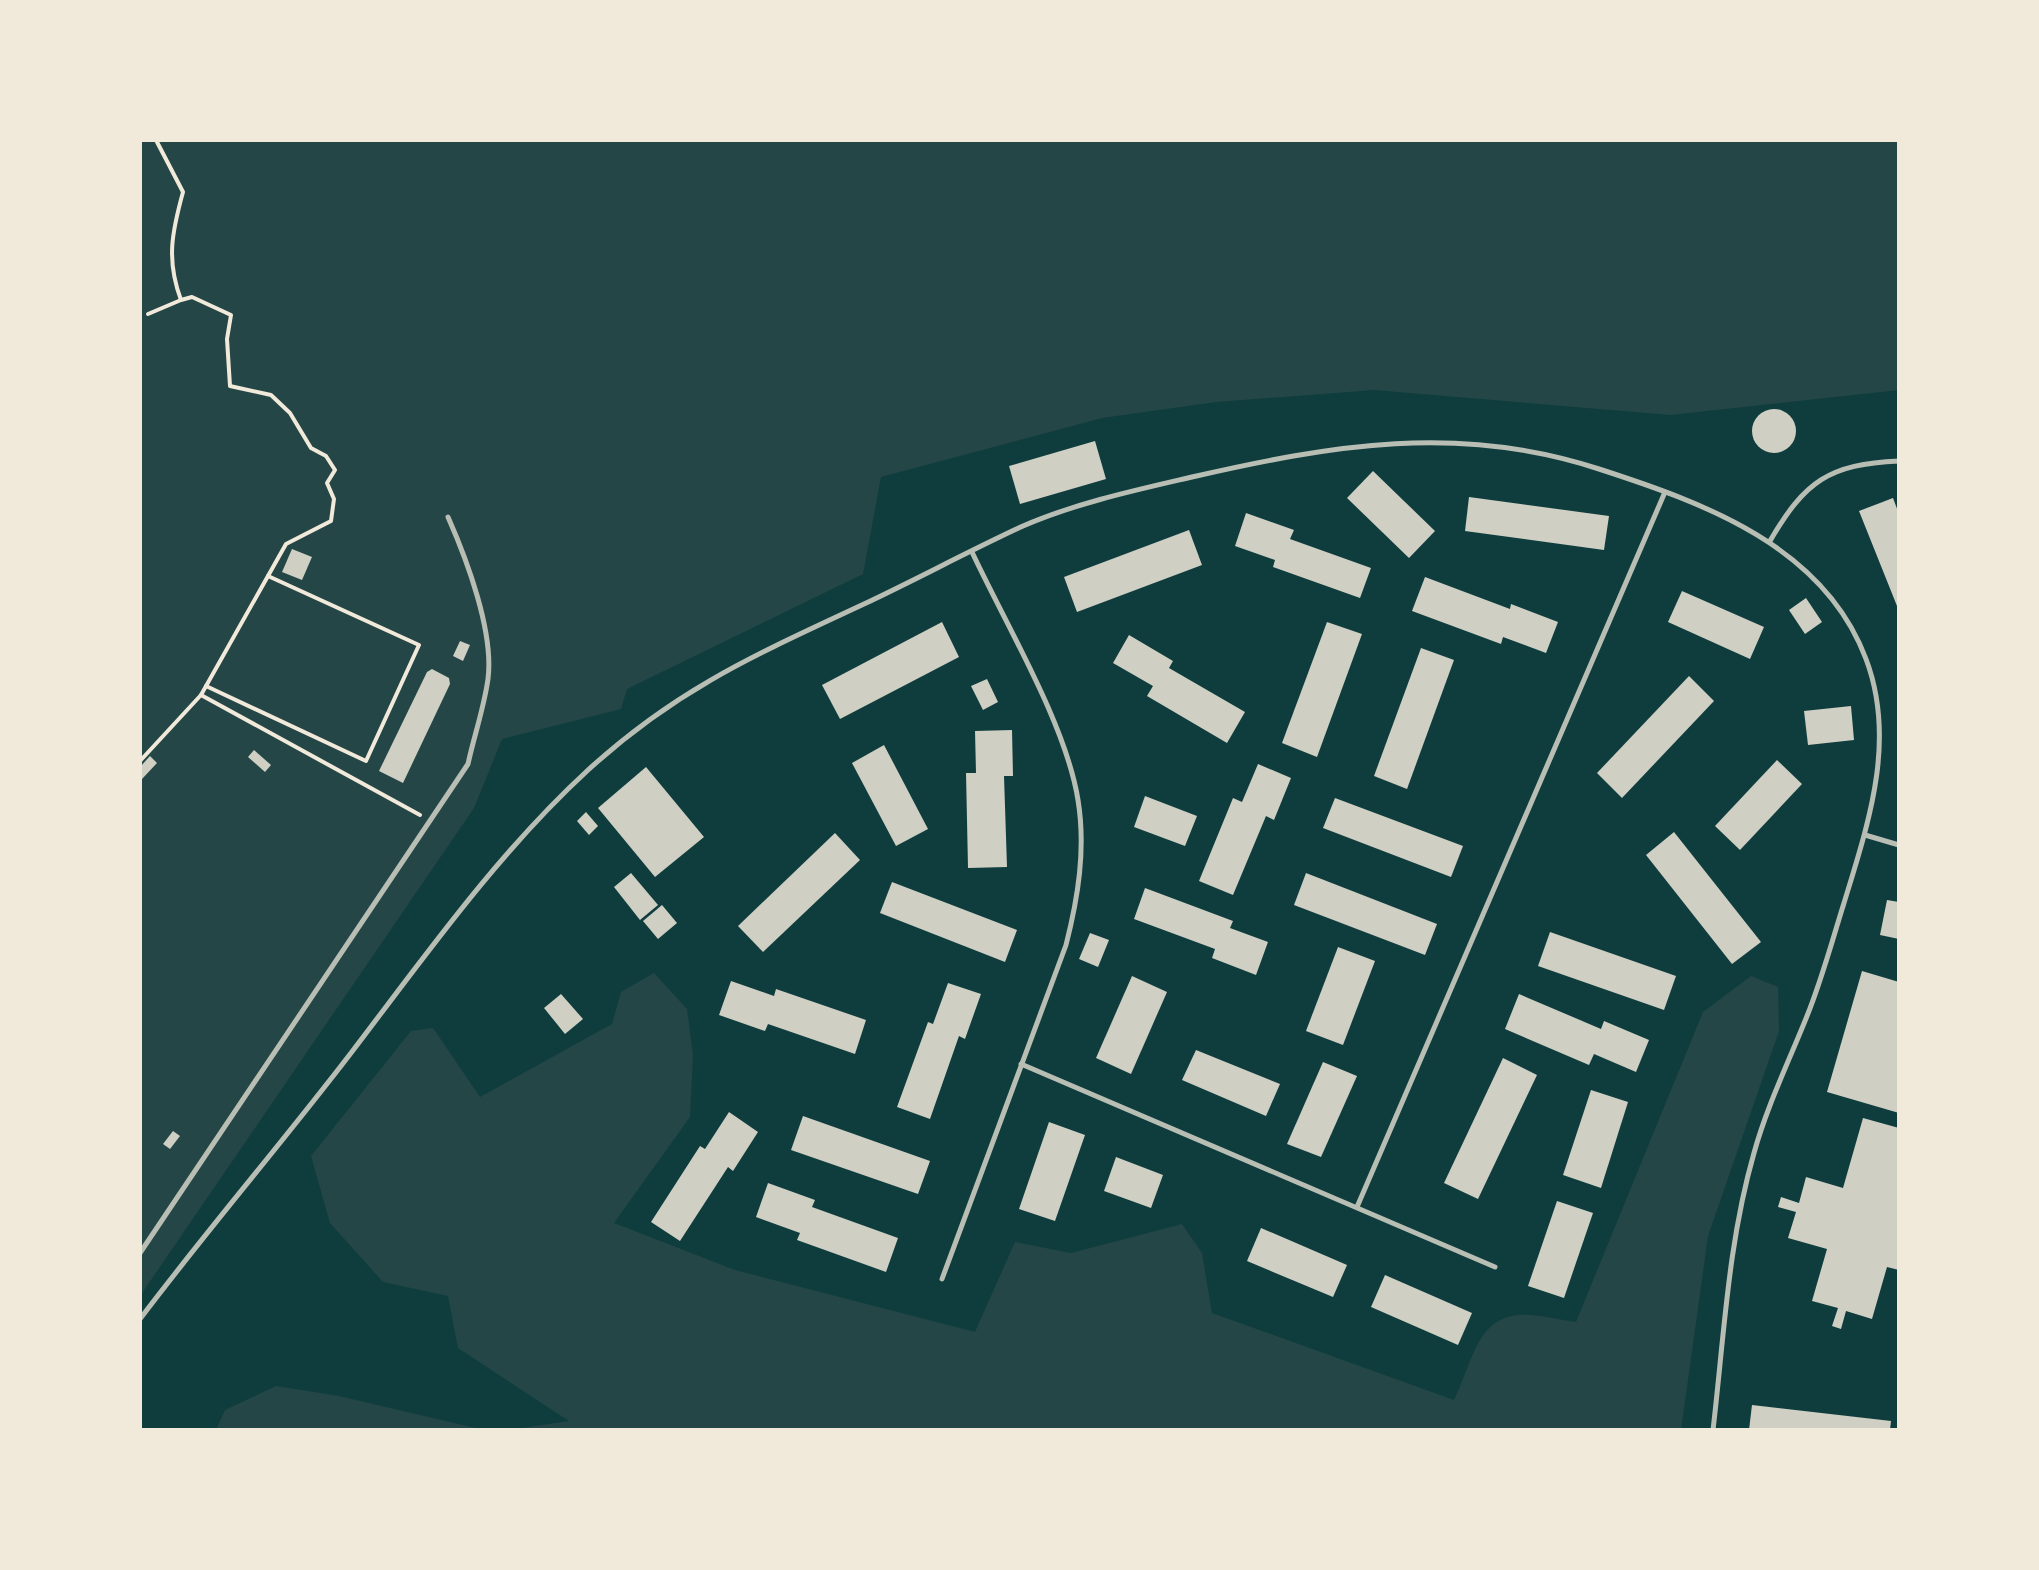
<svg xmlns="http://www.w3.org/2000/svg" width="2039" height="1570" font-family="'Sofia Sans Condensed',sans-serif">
<rect width="100%" height="100%" fill="#0f3d3e"/>
<!-- green -->
<g fill="#244646">
<path d="M140,140H1899V390L1670,415L1374,390L1216,402L1102,418L881,477L863,574L627,689L621,709L502,739L474,808L140,1296Z"/>
<path d="M654,973L687,1009L693,1056L690,1117L614,1223L735,1270L975,1332L1015,1242L1071,1253L1182,1224L1202,1253L1212,1313L1454,1400C1474,1361 1476,1311 1531,1315C1546,1316 1561,1320 1576,1322L1703,1012L1751,976L1778,987L1779,1031L1708,1236L1681,1430H508L569,1421L458,1348L448,1296L383,1282L330,1223L311,1156L411,1031L433,1028L480,1097L612,1024L621,992Z"/>
<path d="M276,1386L339,1396L484,1430H216L225,1410Z"/>
</g>
<!-- building -->
<g fill="#cfcfc3">
<circle cx="1774" cy="431" r="22"/>
<path d="M1095,441L1106,479L1020,504L1009,466Z"/>
<path d="M1373,471L1435,531L1409,558L1347,498Z"/>
<path d="M1469,497L1609,516L1604,550L1465,531Z"/>
<path d="M1893,498L1899,514V611L1859,511Z"/>
<path d="M1246,513L1294,530L1290,539L1371,568L1360,598L1273,567L1275,560L1235,546Z"/>
<path d="M1189,530L1202,565L1077,612L1064,577Z"/>
<path d="M292,549L312,557L302,580L282,572Z"/>
<path d="M1425,577L1510,609L1511,604L1558,622L1546,653L1503,637L1501,644L1412,611Z"/>
<path d="M1682,591L1764,627L1750,659L1668,622Z"/>
<path d="M1806,598L1822,622L1805,634L1789,610Z"/>
<path d="M942,622L959,657L840,719L822,685Z"/>
<path d="M1327,622L1362,634L1317,757L1282,743Z"/>
<path d="M1129,635L1173,661L1169,668L1245,712L1227,743L1147,696L1153,686L1113,663Z"/>
<path d="M460,641L470,645L463,661L453,656Z"/>
<path d="M1421,648L1454,660L1407,789L1374,776Z"/>
<path d="M432,669L449,678L450,684L403,783L379,771L427,672Z"/>
<path d="M1689,676L1714,701L1622,798L1597,773Z"/>
<path d="M987,679L998,702L983,710L971,686Z"/>
<path d="M1851,706L1854,740L1808,745L1804,711Z"/>
<path d="M1012,730L1013,776H1004L1007,867L968,868L966,773H976L975,731Z"/>
<path d="M884,745L928,829L896,846L852,763Z"/>
<path d="M254,750L271,765L265,772L248,757Z"/>
<path d="M150,756L157,763L142,779L140,767Z"/>
<path d="M1777,760L1802,784L1740,850L1715,826Z"/>
<path d="M1258,764L1291,778L1274,820L1266,816L1233,895L1199,881L1233,798L1242,802Z"/>
<path d="M646,767L704,837L655,877L598,808Z"/>
<path d="M1145,796L1197,816L1185,846L1134,827Z"/>
<path d="M1335,798L1463,846L1451,877L1323,828Z"/>
<path d="M586,812L598,826L589,835L577,821Z"/>
<path d="M1674,832L1761,942L1732,964L1646,855Z"/>
<path d="M835,833L860,860L763,952L738,926Z"/>
<path d="M631,873L658,905L640,920L614,887Z"/>
<path d="M1306,873L1437,924L1425,955L1294,905Z"/>
<path d="M892,882L1017,930L1005,962L880,913Z"/>
<path d="M1145,888L1233,921L1230,928L1268,942L1256,975L1212,958L1215,949L1134,919Z"/>
<path d="M1887,900L1899,902V939L1880,935Z"/>
<path d="M662,905L677,923L658,939L643,921Z"/>
<path d="M1550,932L1676,976L1664,1010L1538,966Z"/>
<path d="M1090,933L1109,940L1098,967L1079,959Z"/>
<path d="M1338,947L1375,961L1343,1045L1306,1031Z"/>
<path d="M1862,971L1899,982V1113L1827,1092Z"/>
<path d="M1132,976L1167,992L1131,1074L1096,1058Z"/>
<path d="M731,981L774,996L776,989L866,1020L855,1054L768,1024L765,1031L719,1015Z"/>
<path d="M948,983L981,994L965,1039L959,1036L930,1119L897,1107L928,1022L933,1024Z"/>
<path d="M561,994L583,1019L565,1034L544,1008Z"/>
<path d="M1519,994L1601,1029L1604,1021L1649,1040L1636,1072L1594,1054L1589,1065L1505,1029Z"/>
<path d="M1196,1050L1280,1084L1266,1116L1182,1080Z"/>
<path d="M1503,1058L1537,1075L1478,1199L1444,1183Z"/>
<path d="M1323,1062L1357,1076L1321,1157L1287,1144Z"/>
<path d="M1591,1090L1628,1102L1601,1188L1563,1175Z"/>
<path d="M729,1112L758,1132L733,1171L728,1167L680,1241L651,1222L700,1146L705,1149Z"/>
<path d="M803,1116L930,1161L918,1194L791,1150Z"/>
<path d="M1863,1118L1899,1128V1270L1887,1267L1872,1319L1846,1311L1841,1329L1832,1326L1838,1308L1812,1301L1827,1249L1788,1238L1796,1212L1778,1207L1781,1197L1799,1203L1806,1177L1843,1188Z"/>
<path d="M1049,1122L1085,1135L1055,1221L1019,1209Z"/>
<path d="M173,1131L180,1136L170,1149L163,1144Z"/>
<path d="M1116,1157L1163,1175L1151,1208L1104,1191Z"/>
<path d="M768,1183L815,1200L812,1207L898,1238L886,1272L797,1240L800,1233L756,1217Z"/>
<path d="M1557,1201L1593,1213L1564,1298L1528,1286Z"/>
<path d="M1261,1228L1347,1265L1333,1297L1247,1261Z"/>
<path d="M1385,1275L1472,1313L1458,1345L1371,1307Z"/>
<path d="M1752,1405L1891,1421L1890,1430H1749Z"/>
</g>
<g fill="none" stroke-linecap="round" stroke-linejoin="round">
<!-- path -->
<g stroke="#f1e9da" stroke-width="4">
<path d="M148,314L181,300"/>
<path d="M206,686L366,761L419,645L268,576"/>
<path d="M201,695L420,815"/>
<path d="M140,761L201,695L286,544L331,521L334,499L327,483L335,470L326,456L311,448L290,413L271,395L230,386L227,339L231,315L192,297L181,300C166,260 172,232 183,192L156,140"/>
</g>
<!-- service -->
<g stroke="#b8beb3" stroke-width="5">
<path d="M1770,541C1805,481 1829,464 1899,461"/>
<path d="M1865,835L1899,845"/>
<path d="M1021,1064L1495,1267"/>
<path d="M1357,1207L1665,492"/>
<path d="M140,1253L468,764C474,736 484,708 488,679C494,632 467,560 448,517"/>
<path d="M942,1279L1066,945C1078,898 1086,849 1078,800C1066,724 1005,623 972,552"/>
<path d="M140,1319C208,1229 282,1143 351,1053C425,956 497,854 587,771C676,689 757,654 864,604C917,579 969,551 1023,526C1076,503 1136,490 1192,477C1332,445 1459,423 1599,469C1704,503 1824,546 1866,659C1897,741 1868,824 1844,903C1832,941 1822,979 1807,1016C1789,1061 1767,1106 1754,1153C1728,1243 1724,1337 1713,1430"/>
</g>
</g>
<!-- border -->
<rect width="2039" height="1570" fill="none" stroke="#f1e9da" stroke-width="284"/>
</svg>
